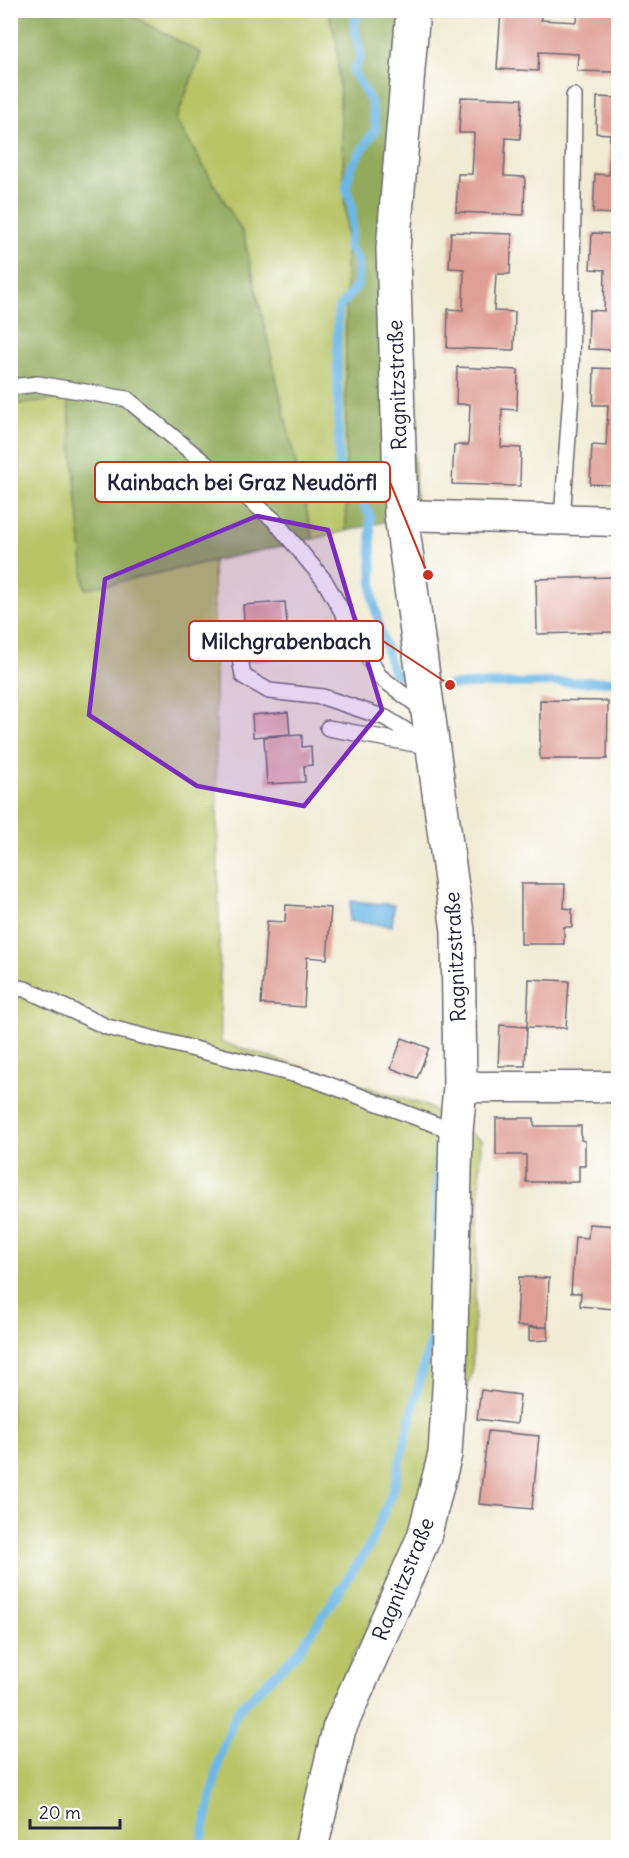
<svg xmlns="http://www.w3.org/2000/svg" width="629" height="1858" font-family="Delius,sans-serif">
<rect width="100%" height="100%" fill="#fff"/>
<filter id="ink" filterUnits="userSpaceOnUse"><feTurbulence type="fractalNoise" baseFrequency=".0167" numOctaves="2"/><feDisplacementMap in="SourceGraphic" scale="12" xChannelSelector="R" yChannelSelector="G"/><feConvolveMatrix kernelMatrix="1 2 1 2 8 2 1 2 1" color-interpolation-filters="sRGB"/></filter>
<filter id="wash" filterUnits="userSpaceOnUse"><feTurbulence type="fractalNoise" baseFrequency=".008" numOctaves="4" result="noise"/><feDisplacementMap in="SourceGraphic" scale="24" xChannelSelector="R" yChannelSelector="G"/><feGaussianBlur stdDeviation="1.35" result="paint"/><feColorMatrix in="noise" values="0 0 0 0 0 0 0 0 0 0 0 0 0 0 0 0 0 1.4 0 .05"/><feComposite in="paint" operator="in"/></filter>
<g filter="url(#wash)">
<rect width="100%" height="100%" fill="#f1ebd4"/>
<!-- green -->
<g fill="#b8c466" stroke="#6d7350" stroke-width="1.5">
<path d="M123,11H328L337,43L346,218V531L313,539L243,233L176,120L201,53Z"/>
<path d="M68,398L85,588L213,560L221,1042L424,1105L481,1140L472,1374L412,1524L392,1585L354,1654L330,1710L298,1847H11L10,405Z"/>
</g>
<!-- forest -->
<g fill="#92aa5b" stroke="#5a664b" stroke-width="1.5">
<path d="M10,11H123L201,53L176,120L243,233L313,539L85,589L68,398L11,405Z"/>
<path d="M328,11H430L424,50L405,281L417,514L346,531V218L337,43Z"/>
</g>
<!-- water -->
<path fill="#6cb7e5" stroke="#476c90" stroke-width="1.5" d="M351,901L394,905L392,926L349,921Z"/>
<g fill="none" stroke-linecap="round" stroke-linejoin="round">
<!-- stream -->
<g stroke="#6cb7e5" stroke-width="9">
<path d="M359,10L354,24L361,56L353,71L371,102L376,128L351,167L346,188L352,205V231L348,247L358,260V285L338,309L337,347L339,466L370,515L373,598L380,630L393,673L402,675"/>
<path d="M450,685L618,681"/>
<path d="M200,1848L220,1756L237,1711L299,1651L370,1545L393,1490L422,1372L435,1324L438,1146"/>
</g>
</g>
<g id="blocks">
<!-- building -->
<g fill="#df9f95">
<path d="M501,10H541V20L577,22L578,10H618L615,72L577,71L578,54L539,52L538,71L497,69Z"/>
<path d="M461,97L522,99L520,139L506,138L504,176L525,177L524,215L456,212L458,174H472L473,157L474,133H459Z"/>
<path d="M597,97L618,98V214L593,213L595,174L609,175L610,134L596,133Z"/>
<path d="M451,232L512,234L510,274H496L494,311L515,312L514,350L447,348L448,309L463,310L464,269L449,268Z"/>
<path d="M592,233L618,234V350L588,349L589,310L604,311L605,270L590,269Z"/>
<path d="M457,367L518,370L517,410L502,409L501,447L521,448L520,486L452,484L454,445H468L469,428L470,404H456Z"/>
<path d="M594,368L618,369V485L590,484L592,445L606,446L608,405H593Z"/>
<path d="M614,577V632L537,634L536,579Z"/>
<path d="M285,602L290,658L247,662L243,605Z"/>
<path d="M540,700L608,701L607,759H540Z"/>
<path d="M288,712L290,734L253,737L252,715Z"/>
<path d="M302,735V747L311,746L312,765L304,766L305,782L267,784L264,737Z"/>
<path d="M521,884H565L564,908L572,909V927H564V944H521Z"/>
<path d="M286,905L331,908L327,959L307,957L304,1007L261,1004L267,921L285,922Z"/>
<path d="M529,979L569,981L566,1028L527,1027Z"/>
<path d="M500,1025L527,1027L525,1066H498Z"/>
<path d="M402,1038L429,1048L417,1078L391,1068Z"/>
<path d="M496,1118H534V1126H581V1140L585,1141V1166H579V1182H526V1155H496Z"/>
<path d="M589,1224L618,1226V1258L615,1309L580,1306L581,1293H571L575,1237L588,1238Z"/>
<path d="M519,1277L549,1278L547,1327L548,1340L529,1341V1328L547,1327L517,1326Z"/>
<path d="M481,1390L520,1395L517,1424L477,1419Z"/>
<path d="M488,1431L539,1436L532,1509L479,1504Z"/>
</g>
</g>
</g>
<g filter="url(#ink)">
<use href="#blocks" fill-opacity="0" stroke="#6a6871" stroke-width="1.5"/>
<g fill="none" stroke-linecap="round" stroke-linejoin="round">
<!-- lane casing -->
<g stroke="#6a6871" stroke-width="18">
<g id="lane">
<path d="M10,387L38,384L127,399L274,520L324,580L379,676L425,711"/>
<path d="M562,519L571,395L574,96"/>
<path d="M240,658L243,676L269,691L323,697L386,718L432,747L328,728"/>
<path d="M10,987L25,989L107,1027L313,1079L456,1132"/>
</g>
</g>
<!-- street casing -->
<g stroke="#6a6871" stroke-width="33">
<g id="street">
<path d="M401,515L618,521"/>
<path d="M460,1087H618"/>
</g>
</g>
<!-- secondary casing -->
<g stroke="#6a6871" stroke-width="36">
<path id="secondary" d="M311,1848L339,1729L424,1537L445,1454L450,1373L456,1132L460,1087L458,931L401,515L393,249L413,10"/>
</g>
<!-- lane -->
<use href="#lane" stroke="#fff" stroke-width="15"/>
<!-- street -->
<use href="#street" stroke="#fff" stroke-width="30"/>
<!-- secondary -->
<use href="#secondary" stroke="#fff" stroke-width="33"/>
</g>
</g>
<!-- marked area -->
<path fill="#7b2cbf" fill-opacity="0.2" stroke="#7b2cbf" stroke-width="4.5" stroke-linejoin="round" d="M257,516L328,530L382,710L304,806L197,786L89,715L105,579Z"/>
<g text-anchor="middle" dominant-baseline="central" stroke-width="6" stroke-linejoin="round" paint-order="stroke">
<!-- street labels -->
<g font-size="21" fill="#22223b" stroke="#fff">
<text transform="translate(397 385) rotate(-92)">Ragnitzstraße</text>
<text transform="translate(455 957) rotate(-93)">Ragnitzstraße</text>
<text transform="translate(403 1579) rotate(-68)">Ragnitzstraße</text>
</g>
</g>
<!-- callouts -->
<path fill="none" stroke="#c8321e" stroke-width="2" d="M428 575L390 482M450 685L383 641"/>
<g fill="#c8321e" stroke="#fff" stroke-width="2">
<circle cx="428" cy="575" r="6"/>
<circle cx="450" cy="685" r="6"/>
</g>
<g fill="#fff" stroke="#c8321e" stroke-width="2">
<rect x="95" y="462" width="295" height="40" rx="6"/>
<rect x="189" y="621" width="194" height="40" rx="6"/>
</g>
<g font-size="22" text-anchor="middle" font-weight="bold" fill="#22223b">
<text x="242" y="490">Kainbach bei Graz Neudörfl</text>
<text x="286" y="649">Milchgrabenbach</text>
</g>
<!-- margin -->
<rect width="629" height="1858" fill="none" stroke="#fff" stroke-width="36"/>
<!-- scale -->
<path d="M30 1819v9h90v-9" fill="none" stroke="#22223b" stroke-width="3"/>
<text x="39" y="1819" font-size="18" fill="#22223b" stroke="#ffffff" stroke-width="4.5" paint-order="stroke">20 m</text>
</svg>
